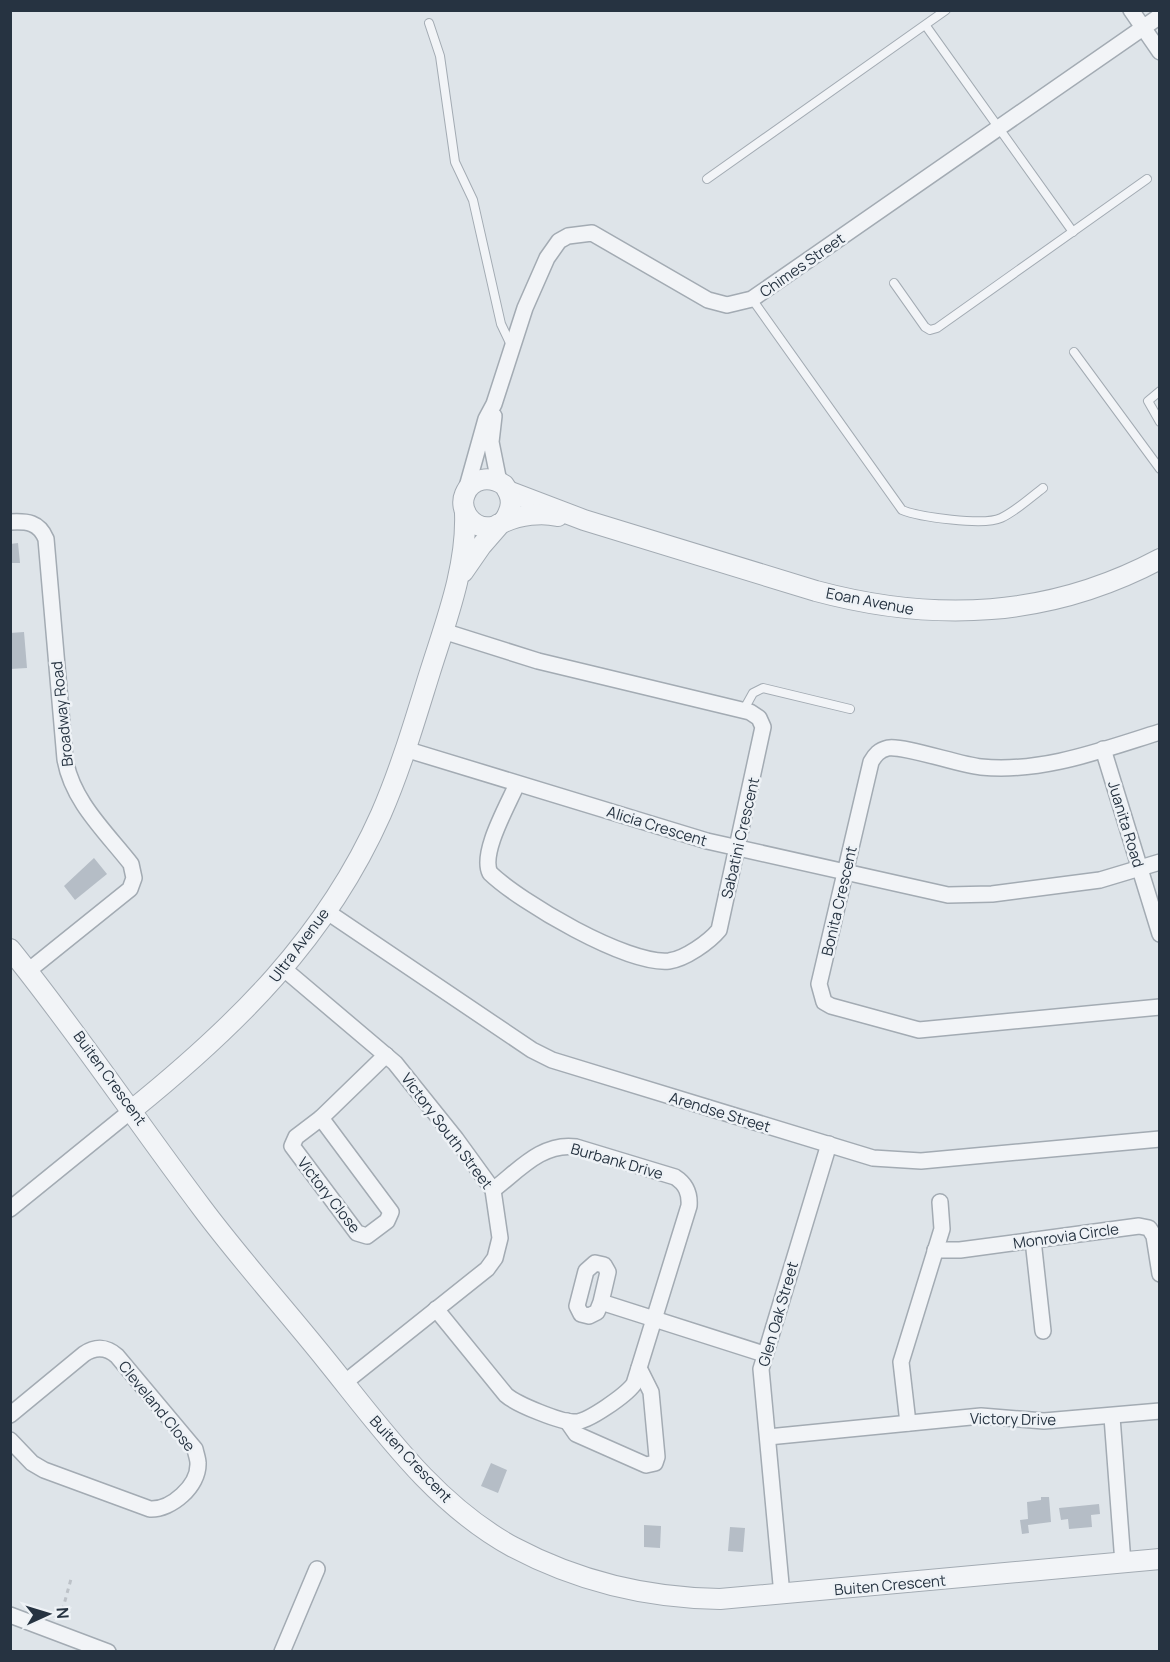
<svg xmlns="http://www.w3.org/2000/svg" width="1170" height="1662" font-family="Manrope,sans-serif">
<rect width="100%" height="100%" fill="#dee4e9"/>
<!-- building -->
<g fill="#b5bdc6">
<path d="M18,543L20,563H10V544Z"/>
<path d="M24,632L27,668L10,669V633Z"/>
<path d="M94,858L107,874L75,900L64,886Z"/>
<path d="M491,1463L507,1470L498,1493L481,1486Z"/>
<path d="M1041,1497H1049L1051,1522L1028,1525L1029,1533L1022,1534L1020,1520L1028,1519L1027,1502L1041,1500Z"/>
<path d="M1099,1504L1100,1514L1091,1515L1092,1527L1069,1529L1068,1519L1061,1520L1059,1508Z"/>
<path d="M644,1525L661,1526L660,1548L644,1547Z"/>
<path d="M730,1527L745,1528L743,1552L728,1551Z"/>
</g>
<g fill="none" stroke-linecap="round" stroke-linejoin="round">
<!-- service casing -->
<g stroke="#a3abb3" stroke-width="10">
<g id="service">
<path d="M429,23L440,56L455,162L473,200L501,324L511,345"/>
<path d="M926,26L1073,232"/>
<path d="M707,179L946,10"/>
<path d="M894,283L925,327L930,330L937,328L1147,179"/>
<path d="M752,299L902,510C919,517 984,526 1001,518C1016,511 1030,498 1043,488"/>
<path d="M1074,352L1160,469"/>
<path d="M1160,391L1148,401L1160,422"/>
<path d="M743,711L753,693L763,688L850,709"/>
</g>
</g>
<!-- minor casing -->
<g stroke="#a3abb3" stroke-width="18">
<g id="minor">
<path d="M1131,10L1160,52"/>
<path d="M494,416L491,442L499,482"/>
<path d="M465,494L486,419L494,404L525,308L547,258L559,241L568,236L592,233L708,300L727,305L752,299L1160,16"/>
<path d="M10,522C27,521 39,522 46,539L65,759C72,801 106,832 131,864L134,878L130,889L28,971"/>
<path d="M443,631L538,661L750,712L759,718L763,727L719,930C709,942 685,959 669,961C627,965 520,902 490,873C480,853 508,805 517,784"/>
<path d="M1160,732C1102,750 1043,773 981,767C960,765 903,745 888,748C879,750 875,755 871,762L819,984L824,1002L831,1006L919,1030L1160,1007"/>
<path d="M405,749L707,841L948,895L992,894L1100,880L1160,862"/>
<path d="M1103,749L1160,934"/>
<path d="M326,911L532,1050L552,1060L873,1158L921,1161L1160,1139"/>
<path d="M284,969L395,1063L456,1139L493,1190L500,1238L495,1258L487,1269L344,1383"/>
<path d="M321,1118L391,1212L387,1221L367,1236L357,1233L292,1146L296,1137Z"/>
<path d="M321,1118L386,1055"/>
<path d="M10,1209L132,1110"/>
<path d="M1033,1240L1043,1331"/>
<path d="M935,1250H960L1139,1226L1149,1228L1154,1236L1160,1274"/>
<path d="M601,1302L597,1312L589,1316L581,1314L577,1306L586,1271L595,1263L604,1265L608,1272L601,1302L764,1354"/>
<path d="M436,1309L506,1395C516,1404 562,1423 575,1422C588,1422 626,1395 634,1384L689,1206C690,1193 686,1184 675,1177L576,1147C542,1142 518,1171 493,1190"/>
<path d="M10,1415L84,1354C96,1346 107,1347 117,1356L195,1449C196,1454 198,1459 198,1463C199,1486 171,1510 150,1509L44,1470L32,1463L10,1440"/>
<path d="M1112,1417L1123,1563"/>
<path d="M567,1421L576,1434L646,1465L655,1463L657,1457L651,1392L639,1368"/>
<path d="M908,1423L901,1362L942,1229L940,1202"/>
<path d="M768,1437L981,1416L1044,1421L1160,1411"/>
<path d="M782,1595L761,1369L829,1144"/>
<path d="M10,1615L108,1652"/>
<path d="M282,1652L317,1569"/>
</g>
</g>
<!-- tertiary casing -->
<g stroke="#a3abb3" stroke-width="22">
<g id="tertiary">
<path d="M508,491L584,520L816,591C935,623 1049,618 1160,559"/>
<path d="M504,521C512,509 514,498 504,485C491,476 472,477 465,494C458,510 473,530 491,527C496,527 499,523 504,522C520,515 541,512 558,516"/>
<path d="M463,572L481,546L501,523"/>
<path d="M10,949C78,1033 137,1122 202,1208C241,1260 285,1309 326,1360C381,1428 434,1504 513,1547C579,1582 646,1598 720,1599L1160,1559"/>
<path d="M132,1110C236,1026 326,938 381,814C401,768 415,720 430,672C446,621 467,567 465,513"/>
</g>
</g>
<!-- path -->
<path stroke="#bdc2c8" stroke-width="3" stroke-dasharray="4.5 4.5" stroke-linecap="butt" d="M60,1619L71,1579"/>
<!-- service -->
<use href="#service" stroke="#f2f4f7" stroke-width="8"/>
<!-- minor -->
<use href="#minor" stroke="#f2f4f7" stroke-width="15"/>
<!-- tertiary -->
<use href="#tertiary" stroke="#f2f4f7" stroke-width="20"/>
</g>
<g text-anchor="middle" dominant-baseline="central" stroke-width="5" stroke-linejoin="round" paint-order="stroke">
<!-- street labels -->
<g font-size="15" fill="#263341" stroke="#eef2f6">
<text transform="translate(802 265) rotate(-35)">Chimes Street</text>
<text transform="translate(870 601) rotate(11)">Eoan Avenue</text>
<text transform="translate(62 714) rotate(-96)">Broadway Road</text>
<text transform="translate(1126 824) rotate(73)">Juanita Road</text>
<text transform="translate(657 826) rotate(17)">Alicia Crescent</text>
<text transform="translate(740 838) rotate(-77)">Sabatini Crescent</text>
<text transform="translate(839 901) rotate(-77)">Bonita Crescent</text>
<text transform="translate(299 945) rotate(-53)">Ultra Avenue</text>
<text transform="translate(110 1078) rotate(54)">Buiten Crescent</text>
<text transform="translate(720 1112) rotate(17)">Arendse Street</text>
<text transform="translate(447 1131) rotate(53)">Victory South Street</text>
<text transform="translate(617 1161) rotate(16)">Burbank Drive</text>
<text transform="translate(329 1195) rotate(52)">Victory Close</text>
<text transform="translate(1066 1236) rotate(-8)">Monrovia Circle</text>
<text transform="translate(778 1314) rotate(-74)">Glen Oak Street</text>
<text transform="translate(157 1406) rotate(51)">Cleveland Close</text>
<text transform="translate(1013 1419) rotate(1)">Victory Drive</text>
<text transform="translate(411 1459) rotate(47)">Buiten Crescent</text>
<text transform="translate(890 1585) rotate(-5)">Buiten Crescent</text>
</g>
</g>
<!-- border -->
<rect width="1170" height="1662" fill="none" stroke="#263341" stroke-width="24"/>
<!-- north arrow -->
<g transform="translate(48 1614) rotate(86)" stroke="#eef2f6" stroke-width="4.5" paint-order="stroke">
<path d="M0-4.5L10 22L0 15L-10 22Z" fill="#263341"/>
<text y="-9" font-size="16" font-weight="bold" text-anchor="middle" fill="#263341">N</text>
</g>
</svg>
